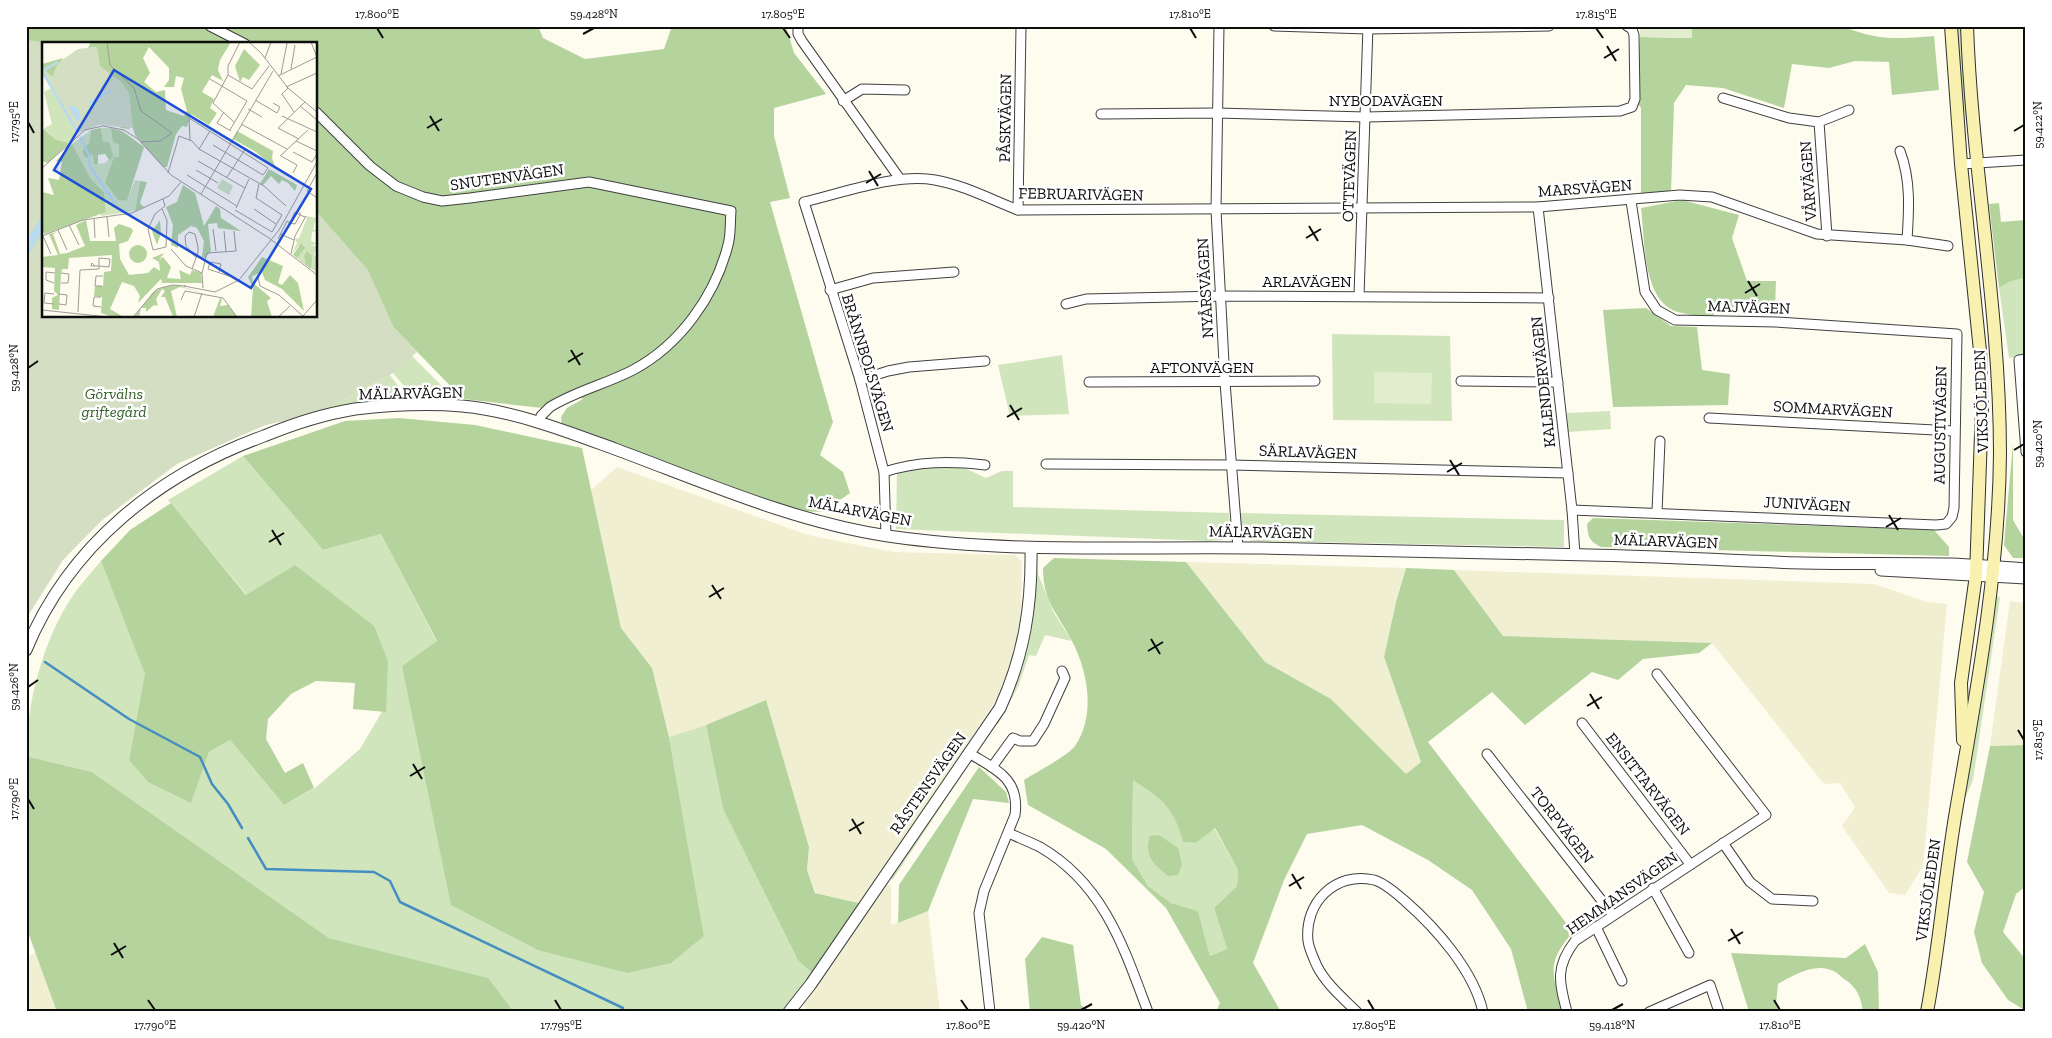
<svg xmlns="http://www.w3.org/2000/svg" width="2052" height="1038" font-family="'Zilla Slab',serif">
<rect width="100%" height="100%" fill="#fefbef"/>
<!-- farmland -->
<g fill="#f1efd2">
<path d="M617,467L808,535L893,552L1015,555L1022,562L1020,645L1005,686L862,904L816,893L807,870L809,847L765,700L706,725L669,737L652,668L621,628L591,490Z"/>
<path d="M1186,562L1406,568L1396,602L1384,657L1421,762L1406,774L1331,699L1265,662Z"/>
<path d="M1454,570L1874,584L1927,602L1947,604L1923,866L1905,895L1889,893L1842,826L1855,807L1840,783L1824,784L1712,643L1503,636Z"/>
<path d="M2010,601L2026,603V745L1990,746Z"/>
<path d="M891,885V925L928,911L940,1012H808L803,1005L883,886Z"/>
<path d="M36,952L57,1012H26V958Z"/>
</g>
<!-- green -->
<g fill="#d1e5bc">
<path d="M1957,26H1961L1971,154L1960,84Z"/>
<path d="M2023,278L2026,293V356L2009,358L1999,288L2009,282Z"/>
<path d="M1332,334L1450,336L1452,421L1333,420Z"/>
<path d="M403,347L445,389L451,401L415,399L377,354Z"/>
<path d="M1062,355L1069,414L1010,416L998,365Z"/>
<path d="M390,375L411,404L320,412Z"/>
<path d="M1610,411L1611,429L1568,432L1567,413Z"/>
<path d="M243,456L323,550L381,534L437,642L402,666L704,936L669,737L706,725L723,809L798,959L812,973L781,1012H514L487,978L329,938L92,772L26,756C26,705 44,636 74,594C82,582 92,572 101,561L146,674L129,760L191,802L209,752L230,740L284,805L315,788L360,749L383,710L385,660L247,595L168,500Z"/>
<path d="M962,467L986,478L1002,471H1013V507L1229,513L1230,529L1223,540L1209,541L896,529L897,473L920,468Z"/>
<path d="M1240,513L1564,520V547L1251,541L1242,532Z"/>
<path d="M1037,554L1038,574L1054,613L1072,641L1045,635L1036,656L1029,655L1018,687L998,724L993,721L1013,686Z"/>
<path d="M1994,595L2000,597L1973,780L1964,801L1991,598Z"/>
<path d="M970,763L893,879L887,880L965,765Z"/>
<path d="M1133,779C1162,799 1174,806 1184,842L1196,843L1214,828L1238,870L1237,886L1214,908L1227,949L1210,956L1198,911L1171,903L1148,886L1132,859Z"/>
</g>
<!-- forest -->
<g fill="#b5d49d" fill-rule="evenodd">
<path d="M26,26H538L543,38L585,59L664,49L672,26H786L794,53L826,94L774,108V136L790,198L770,202L833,422L820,455L843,472L850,493L823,512L799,511L562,426L561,417L567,408L583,399L566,393L551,406L542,408L463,399L394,328L353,393L320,412L265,425L220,444L44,316H316V44H44L26,244Z"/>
<path d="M1692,26H1842C1878,41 1896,39 1934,36L1939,90L1892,95L1889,62L1855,61L1829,68L1792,64L1784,108L1723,88L1686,85L1674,103L1671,192L1641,196V108L1638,104L1640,37L1691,38Z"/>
<path d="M1682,200L1739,215L1732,238L1747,281H1776L1775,309L1715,307L1713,318C1702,316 1689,315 1678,312C1642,302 1645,239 1641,208Z"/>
<path d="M1999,203L2001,222L2026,220V293L2023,278L2009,282L1999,288L1989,204Z"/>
<path d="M1646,308L1671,326L1697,327L1702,370L1730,374L1728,405L1613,407L1603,310Z"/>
<path d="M399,418L475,425L582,448L621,628L652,668L669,737L704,936L671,963L627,973L538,950L451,905L402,666L437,641L381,534L323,550L243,456L345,421Z"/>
<path d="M2013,443V520L2026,542V558H2013L2004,545Z"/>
<path d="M171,503L246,595L295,565L374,626L388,661L386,712L353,709L355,683L316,681L291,694L268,719L266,739L285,773L303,763L314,788L284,805L230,740L209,752L191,803L148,782L129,760L145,674L101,561L130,530Z"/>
<path d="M1593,518L1934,530L1949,547V556L1601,547C1589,541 1588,537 1587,524Z"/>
<path d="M1054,558L1186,562L1265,662L1331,699L1406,774L1421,762L1384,657L1396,602L1406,568L1454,570L1503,636L1712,643L1699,653L1643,659L1618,680L1592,672L1525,725L1492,692L1428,742L1573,932C1545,964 1553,973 1562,1012H1528L1511,949L1472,890L1428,860L1362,825L1307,834L1284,880L1253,963L1281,1012H1216L1220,1003L1166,908L1106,849L1028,805L1024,780C1035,773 1069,755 1075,746C1096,715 1088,672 1072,641C1057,612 1043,602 1043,568ZM1133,780C1162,799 1174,807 1183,842L1196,843L1215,828L1238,870L1237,886L1214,908L1227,949L1210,956L1198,911L1171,903L1148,886L1132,859Z"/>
<path d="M766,700L809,847L807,870L815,893L862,904L812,973L798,960L723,809L706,725Z"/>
<path d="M2026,745V886L2016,894L2003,932L2026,960V1011L2008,1000L1982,963L1974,932L1984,892L1967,862L1990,746Z"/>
<path d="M26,756L92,772L329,938L488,978L514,1012H57L29,935L26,936Z"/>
<path d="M979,767L1006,792L1009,803L973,799L928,911L898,923L899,885Z"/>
<path d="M1159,835L1178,848L1182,864L1178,875L1168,876C1153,864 1144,856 1150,836Z"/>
<path d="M1042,937L1073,945L1081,1005L1090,1012H1030L1025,959Z"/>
<path d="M1865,944L1878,972L1879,1012H1863C1861,997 1857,987 1844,979C1840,976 1836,971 1831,970C1814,963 1793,975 1778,984L1776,1004L1779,1012H1749L1731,953L1846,958Z"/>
</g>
<!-- cemetery -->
<path fill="#d4dec2" d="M26,40L61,44H44V316H316V211L368,270L394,328L417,352L390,375L320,412L265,425L177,464L101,521L63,560L26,619Z"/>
<!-- pitch -->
<g fill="#e2edcd">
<path d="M1640,26H1692V38L1640,37Z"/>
<path d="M1374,372L1432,373L1431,404L1374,403Z"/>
</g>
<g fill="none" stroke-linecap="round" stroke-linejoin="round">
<!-- stream -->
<g stroke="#468ec1" stroke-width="2.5">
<path d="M45,662L129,719L200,757L212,784L228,804L242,828"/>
<path d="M248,838L266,869L374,872L390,881L400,902L623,1008"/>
</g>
<!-- canal -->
<path stroke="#b9dbf0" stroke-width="9" d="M26,250L44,221"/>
<!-- minor casing -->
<g stroke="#404040" stroke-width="11">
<g id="minor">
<path d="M210,26L245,44"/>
<path d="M798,26V34L802,41L900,179"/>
<path d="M1219,26L1216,210L1225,382L1238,548"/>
<path d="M1274,26L1367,29L1549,26"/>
<path d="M1723,98L1789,118L1819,122L1849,110"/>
<path d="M843,101L862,89L905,90"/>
<path d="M316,112L370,166L396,186L423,197L442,201L470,198L589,182L731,211C730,222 731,234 728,245C715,296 680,345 633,370C606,384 576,391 550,407L541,416L539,423"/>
<path d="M1101,114L1217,113L1366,117L1620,111L1632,107L1635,99L1634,35L1632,29L1627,26"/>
<path d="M1819,122L1827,236"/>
<path d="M1900,151C1911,180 1909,210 1907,240"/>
<path d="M1961,164L2026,160"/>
<path d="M1538,207L1572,510L1575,555"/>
<path d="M1018,210L1021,26"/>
<path d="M830,290L873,278L954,272"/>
<path d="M1359,296L1368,26"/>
<path d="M1066,304L1086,299L1220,296L1549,298"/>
<path d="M2026,359L2019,360L2026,452"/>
<path d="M860,380L888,371L909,367L985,361"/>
<path d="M1461,381L1558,382"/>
<path d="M1089,382L1315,381"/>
<path d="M1709,418L1954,431"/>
<path d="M1046,464L1232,465L1568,473"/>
<path d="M884,472C918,461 950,461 985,465"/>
<path d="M1572,510L1936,525L1946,524L1952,517L1954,508L1957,334L1776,322L1675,320L1657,310L1645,292L1631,201"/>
<path d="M1657,512L1660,441"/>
<path d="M886,536L884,472L860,380L804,202C843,193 896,173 935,180C964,185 992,200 1018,210L1538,207L1680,195L1712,197L1817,234L1907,240L1948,246"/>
<path d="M1582,723L1690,864"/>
<path d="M969,753C996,770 1020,778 1015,815L984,891L979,913L990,1012"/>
<path d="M1487,754L1613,915"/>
<path d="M992,767L1013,738L1020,741H1033L1044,724L1065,678L1062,671"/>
<path d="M1009,833C1019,838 1030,842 1040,847C1104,884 1124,948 1148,1012"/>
<path d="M1723,843L1750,882L1772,899L1813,901"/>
<path d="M1653,888L1689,953"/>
<path d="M1596,927L1622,981"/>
<path d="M1357,1012C1343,998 1326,984 1317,966C1314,959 1309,949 1308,941C1304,903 1335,871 1374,880C1385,883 1397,894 1405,901C1436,928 1474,971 1483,1012"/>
<path d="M1567,1012C1559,982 1555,967 1575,941L1766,815L1657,674"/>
<path d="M1649,1012L1710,985L1719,1012"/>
</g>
</g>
<!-- tertiary casing -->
<g stroke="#404040" stroke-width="13">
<g id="tertiary">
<path d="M1881,570L2026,578"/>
<path d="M26,650C69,545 159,474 264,436C293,424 324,414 355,409C389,405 428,403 462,406C515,411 566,431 615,449C704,482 794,522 888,536C1011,554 1136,546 1260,548C1370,550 1480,553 1590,555C1661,556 1732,561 1802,563C1852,564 1902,563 1951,564C1976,565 2001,567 2026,569"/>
<path d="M789,1012L811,984L1000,708C1024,655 1032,606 1031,548"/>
</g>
</g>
<!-- secondary casing -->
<g stroke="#2f2f2f" stroke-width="14">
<g id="secondary">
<path d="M1951,26L1961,164L1980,351L1982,406L1976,575L1961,683L1963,740"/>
<path d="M1927,1012C1940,943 1945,873 1957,805C1977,689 1999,571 2000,454C2000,310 1972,169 1967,26"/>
</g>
</g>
<!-- minor -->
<use href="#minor" stroke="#fff" stroke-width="9"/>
<!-- tertiary -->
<use href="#tertiary" stroke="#fff" stroke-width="11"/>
<!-- secondary -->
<use href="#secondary" stroke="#f8f1b0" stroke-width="12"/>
</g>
<!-- ticks -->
<path fill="none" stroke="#0d0d0d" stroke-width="2" d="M377,28L383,38M783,28L790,38M1190,28L1196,38M1596,28L1603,38M583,34L594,28M1607,46L1616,61M1604,58L1619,49M430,116L439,131M28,122L34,133M427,128L442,119M2014,131L2024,125M869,171L878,186M866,183L881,174M1309,226L1318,241M1306,238L1321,229M1748,281L1757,296M1745,293L1760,284M571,350L580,365M568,362L583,353M28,368L38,361M1010,405L1019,420M1007,417L1022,408M2014,450L2024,444M1450,460L1459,475M1447,472L1462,463M1889,515L1898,530M1886,527L1901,518M272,530L281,545M269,542L284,533M712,585L721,599M709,597L724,588M1151,639L1160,654M1148,651L1163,642M28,687L38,680M1590,694L1599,709M1587,706L1602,697M2018,730L2024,740M413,764L422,779M410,776L425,767M28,799L34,809M852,819L861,834M849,831L864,822M1292,874L1301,889M1289,886L1304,877M1731,929L1740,944M1728,941L1743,932M114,943L123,958M111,955L126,946M148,1000L155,1010M555,1000L561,1010M961,1000L968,1010M1368,1000L1374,1010M1774,1000L1780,1010M1081,1010L1092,1004M1612,1010L1623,1004"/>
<g text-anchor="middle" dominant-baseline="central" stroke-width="5" stroke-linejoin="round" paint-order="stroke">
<!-- street labels -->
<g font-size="16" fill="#0d0d0d" stroke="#fff">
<text x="1386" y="100">NYBODAVÄGEN</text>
<text transform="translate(1005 118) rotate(-89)">PÅSKVÄGEN</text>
<text transform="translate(1349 176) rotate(-88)">OTTEVÄGEN</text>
<text transform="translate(507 177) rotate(-8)">SNUTENVÄGEN</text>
<text transform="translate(1808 181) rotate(-94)">VÅRVÄGEN</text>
<text transform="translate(1585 188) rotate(-4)">MARSVÄGEN</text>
<text transform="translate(1081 194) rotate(1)">FEBRUARIVÄGEN</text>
<text x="1307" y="281">ARLAVÄGEN</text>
<text transform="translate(1205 288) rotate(-93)">NYÅRSVÄGEN</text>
<text transform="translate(1749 307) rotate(2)">MAJVÄGEN</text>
<text transform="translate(868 363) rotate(73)">BRÄNNBOLSVÄGEN</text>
<text x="1202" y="367">AFTONVÄGEN</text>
<text transform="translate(1543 382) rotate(-96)">KALENDERVÄGEN</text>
<text transform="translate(411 393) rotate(-1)">MÄLARVÄGEN</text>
<text transform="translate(1981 401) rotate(-92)">VIKSJÖLEDEN</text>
<text transform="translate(1833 409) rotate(3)">SOMMARVÄGEN</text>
<text transform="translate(1940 425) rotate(-89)">AUGUSTIVÄGEN</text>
<text transform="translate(1308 452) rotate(2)">SÄRLAVÄGEN</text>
<text transform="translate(1807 504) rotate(3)">JUNIVÄGEN</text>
<text transform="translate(860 511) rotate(11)">MÄLARVÄGEN</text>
<text transform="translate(1261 532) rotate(1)">MÄLARVÄGEN</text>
<text transform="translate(1666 541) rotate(2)">MÄLARVÄGEN</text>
<text transform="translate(928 783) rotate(-55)">RÅSTENSVÄGEN</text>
<text transform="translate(1648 784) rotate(52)">ENSITTARVÄGEN</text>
<text transform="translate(1562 825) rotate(52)">TORPVÄGEN</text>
<text transform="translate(1928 890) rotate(-82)">VIKSJÖLEDEN</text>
<text transform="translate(1622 893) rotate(-35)">HEMMANSVÄGEN</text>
</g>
<!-- park labels -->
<g font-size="16" font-style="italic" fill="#2f5f24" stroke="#fff">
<text x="114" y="393">Görvälns<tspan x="114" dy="18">griftegård</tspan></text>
</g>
</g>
<!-- overview -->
<g transform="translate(42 42)">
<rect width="275" height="275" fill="#fefbef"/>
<path d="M0,23L11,36L14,54L36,91L27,101L13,97L1,87L10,82L2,50L9,46L0,31ZM59,86H69L77,102V115L63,141L76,158L85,159L93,138L98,139L93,169L59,174L58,170L64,169L62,150L49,137L30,102L49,88L47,102L40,109L51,113L53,122L63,121L70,114L61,100ZM180,137L191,144L187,153L175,146ZM264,174L274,176L271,187L275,189L270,190L269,199L275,202L269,203L275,205L272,213L275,214V231L255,216L259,201L250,212L255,201L253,197L257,196L265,176Z" fill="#d1e5bc"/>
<path d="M49,0H189L178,18L176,28L181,39L170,33L160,50L172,57L168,66L175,71L167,83L149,72L145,85L140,84L134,92L125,125H121L93,93L90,83L87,87L79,86L41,36L55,5L46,6ZM107,5L127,26V38L122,45H132L134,34L142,36L139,47L145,69L142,74L124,68L123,48L114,50L102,40L108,31L101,16ZM202,7L218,23L207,38L201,35L198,40L193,24ZM21,16L11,36L0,25V22ZM59,86L61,100H67L71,114L68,119L63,112L56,113V122H52L51,113L44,116L40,109L47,101L49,88ZM69,86L80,89L102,105L85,159L76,158L63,141L72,115H77V102L71,100ZM1,87L13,97L27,101L6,121L0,119ZM195,89L231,109L230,116L234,127L214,110L191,97ZM30,102L49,137L62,150L64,170L3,192L0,189V150L12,153L6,136L17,138L20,120L14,119ZM227,127L255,143L253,149L246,141L240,138L237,142L229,134L221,143L218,142ZM98,139L105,140L98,161L102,165L93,169ZM141,143L153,151L162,184L174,164L178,167L179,176L199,189L176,186L175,181L166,182L169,209L163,216L160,215L162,199L155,186L149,184L136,193V206L129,203L131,183L124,165L135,160ZM44,178L48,199H74L72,186L77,182L89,186L91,189L86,199L77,202L78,217L87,233L106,231L112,225L118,229L117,220L110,216L122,211L117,218L121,215L129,225L125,236L139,237L137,228L148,233L150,228L159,231L160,241H120L119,237L96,261L98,254L92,244L80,240L68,267L80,274L71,275L59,271L60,255L52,254L53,244H61L62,230L69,229L70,213L27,216L26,227H20L19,232L17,268L10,267V256L16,253L12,249L13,226L0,225V215L16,213L7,192L16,190L11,192L18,212L25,211L43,204L34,183ZM118,178L119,191L115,203L110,189ZM259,201L263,206L255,216L264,222L262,214L265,209L270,214L269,227L251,213ZM87 212a9 9 0 1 1 18 0a9 9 0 1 1-18 0ZM220,215L241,224L236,241L240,243L248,233L256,241L262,269L240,247L223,238L220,230L210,234L211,241L229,256L225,259L230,275H209L211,246L206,235ZM134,243L159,250L138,245L129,249L135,275H131L123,255H119L123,249L120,247L114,257L116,264L112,263L104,270V266H99L97,275H92L111,250L122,245ZM178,256L180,257L178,264L186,263L195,275H171Z" fill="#b5d49d" fill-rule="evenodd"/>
<path d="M55,5L58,24L79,40L87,51L91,86L57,83L36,91L14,53L9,37L16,21L36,7Z" fill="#d4dec2"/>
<path d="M26,63L36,66L39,76L35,80Z" fill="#b9dbf0"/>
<path fill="none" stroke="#b9dbf0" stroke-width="2.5" d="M2,28L16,20M0,29L36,91M46,61L69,49M38,95L47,113V122M47,123L73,161"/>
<path fill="none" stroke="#9e9c95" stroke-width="1" d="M65,0L68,23L92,46L99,69L130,91L118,99L99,100M207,0L219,11L246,46L275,70M269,0L275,15M223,16L229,0M249,27L253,3M239,32L245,1M186,33L171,61L192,80M186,33L210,47L227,24M186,33V24L198,0M236,34L275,15M168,37L205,59L188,88M244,45L275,31M246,46L240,52L252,70M213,58L235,71L238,65L231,61M258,64L275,78M206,67L220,75M182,70L175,81L189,89M240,74L275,90M199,82L245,107M257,97L236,86L263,60M148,98L147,76L226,126L221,133L171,103M254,99L275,109M157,107L168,89M251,110L270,120L275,112M238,114L266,88M239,114L255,123L251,131M156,119L203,146M0,126L43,88L61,84L82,88L96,97L129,133L227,196L275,233M154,128L176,141M126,131L137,94L150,99L157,107L222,144L244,164M275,131L265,149L275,156M145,133L195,164M185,135L204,106M159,152L231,29M194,166L207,137M120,167L125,178L124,205L111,208L106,187L113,172L123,164L121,157M212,167L234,182M193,168L230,190L240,173L214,156L217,142M258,170V173L253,170L248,181L253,182L258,173L263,175M65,175L67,195M52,176L53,196M27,183L37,203M171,187L174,209M16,188L25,208M182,189L184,209M238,192L252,198M0,194L41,178L90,171L127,154L139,140M1,194L9,212M236,197L245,179L248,181M129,207L144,224L160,231M249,212L253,194L264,174M150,227L154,216L156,210V205L153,192L147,190L143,194L144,204L154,216M166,227L168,220L179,222L177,230M166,227L187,234M216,235L218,244L237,253L262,275M12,241L4,238V230L13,231M19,241H26L27,232L19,231M60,244H53L54,234H61M142,244L173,250L197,238L237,188L275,120M161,246L160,231L165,211L194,209L192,189M12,252L3,251L2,261L12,262M139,258L143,249L181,256L195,275M17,262L24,263L25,253L17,252M59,265L51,264L52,255H59M0,268L66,275M36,270L38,228L57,227V216L68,217L67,225L57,224H49L50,221L53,224M261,274L275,258M91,275L115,247L130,243L144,244M152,275L160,251M236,275L248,264"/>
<path fill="#1d4ed8" fill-opacity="0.15" stroke="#1d4ed8" stroke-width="2.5" d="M72,28L269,147L209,246L12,128Z"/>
<rect width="275" height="275" fill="none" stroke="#0d0d0d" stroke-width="2.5"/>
</g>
<!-- border -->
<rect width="2052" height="1038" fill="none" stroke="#ffffff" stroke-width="55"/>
<rect x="28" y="28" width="1996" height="982" fill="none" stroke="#0d0d0d" stroke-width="2"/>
<g font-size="12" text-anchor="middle" fill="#0d0d0d">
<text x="377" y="18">17.800°E</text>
<text x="594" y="18">59.428°N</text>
<text x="783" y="18">17.805°E</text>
<text x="1190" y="18">17.810°E</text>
<text x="1596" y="18">17.815°E</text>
<text transform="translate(14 122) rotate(-90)" y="4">17.795°E</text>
<text transform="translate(2038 125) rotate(-90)" y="4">59.422°N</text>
<text transform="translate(14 368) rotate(-90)" y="4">59.428°N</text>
<text transform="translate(2038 444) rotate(-90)" y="4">59.420°N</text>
<text transform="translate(14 687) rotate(-90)" y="4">59.426°N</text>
<text transform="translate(2038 740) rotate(-90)" y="4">17.815°E</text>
<text transform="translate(14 799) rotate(-90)" y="4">17.790°E</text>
<text x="155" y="1029">17.790°E</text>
<text x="561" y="1029">17.795°E</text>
<text x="968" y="1029">17.800°E</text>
<text x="1081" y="1029">59.420°N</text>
<text x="1374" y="1029">17.805°E</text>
<text x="1612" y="1029">59.418°N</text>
<text x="1780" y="1029">17.810°E</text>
</g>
</svg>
